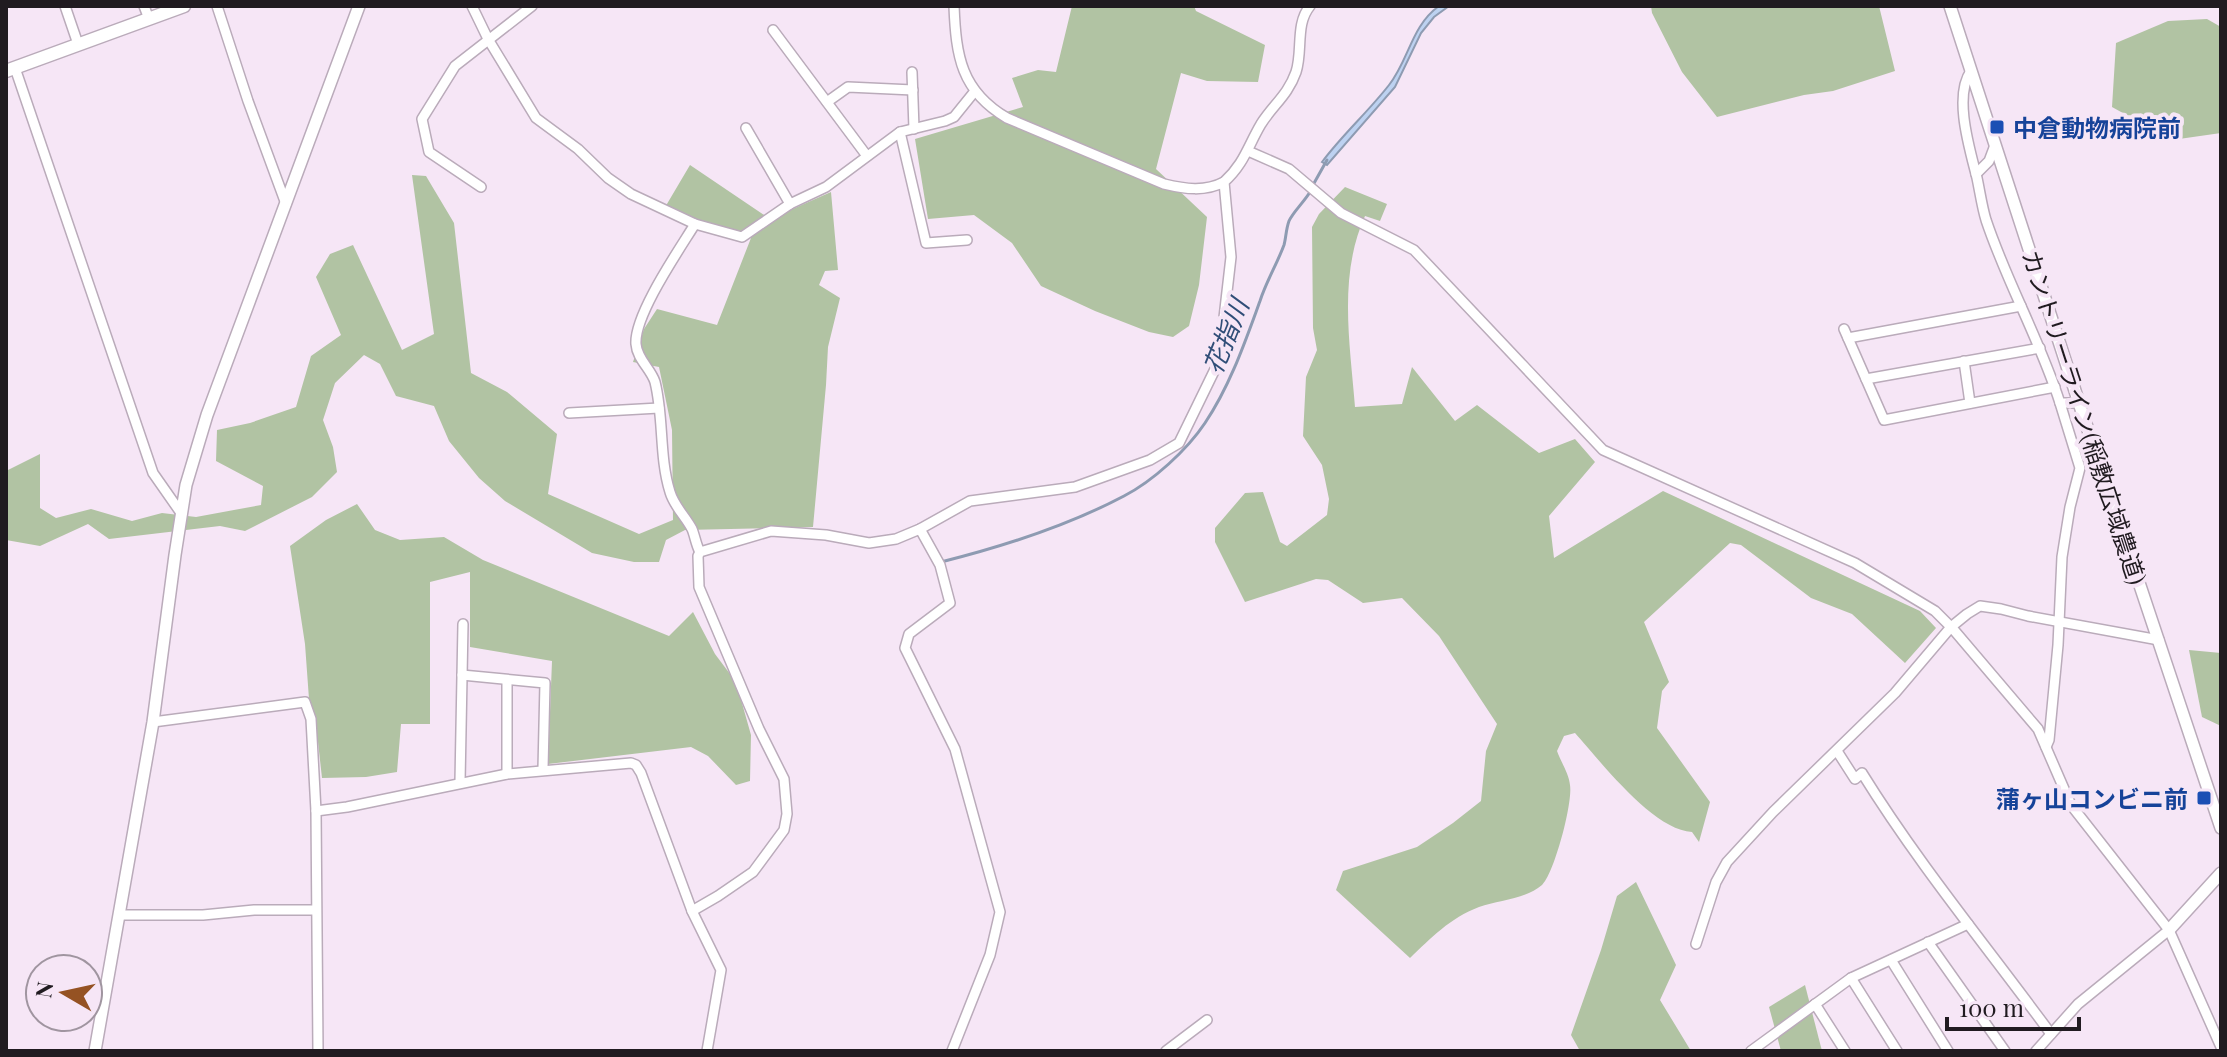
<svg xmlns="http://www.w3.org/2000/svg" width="2227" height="1057" font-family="'Playfair Display','Noto Sans JP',serif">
<rect width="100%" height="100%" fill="#f6e6f6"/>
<!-- forest -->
<g fill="#b1c3a3">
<path d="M1072,6H1194L1196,11L1265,45L1258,82L1207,81L1181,73L1156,169L1207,217L1199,285L1189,326L1173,337L1149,332L1095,311L1041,286L1012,243L974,215L928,219L915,139L1023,107L1012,78L1038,70L1056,72Z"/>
<path d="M1651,6H1879L1895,71L1833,91L1804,95L1717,117L1682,72L1652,13Z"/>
<path d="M2207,19L2221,27V133L2172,140L2112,107L2116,43L2168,21Z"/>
<path d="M690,165L770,219L831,192L838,270L825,271L819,285L840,298L828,347L826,385L813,527L685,530L666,540L659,562H634L592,553L505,501L479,478L449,441L434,406L396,396L380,364L364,355L335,383L323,420L333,447L337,472L312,497L245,531L220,526L109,539L88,524L40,546L6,540V471L40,454V508L56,518L91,509L132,521L162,513L196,517L261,505L263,486L216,461L217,430L250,423L296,407L311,356L341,335L316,277L330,254L353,245L402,350L434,334L412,175L426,176L454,223L471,373L507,392L557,434L548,494L639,534L673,520L672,430L659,367L633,362L644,329L657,309L717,325L751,238L664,209Z"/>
<path d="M1345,187L1387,204L1380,221L1365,216C1338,276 1350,343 1355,407L1402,404L1412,367L1455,421L1477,405L1539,453L1575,439L1595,462L1549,516L1554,558L1663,491L1920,611L1936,628L1905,663L1852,614L1811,598L1741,545L1730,543L1644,622L1669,682L1662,691L1657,728L1710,802L1699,842L1692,832C1653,830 1601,762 1575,733L1564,736L1557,751C1561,762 1569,774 1570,785C1573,803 1554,874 1542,885C1526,899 1499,900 1479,907C1450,918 1431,938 1410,958L1336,890L1343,871L1417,847L1453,823L1481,801L1486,751L1497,724L1439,636L1402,598L1363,603L1328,580L1316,579L1245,602L1215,542V528L1245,493L1263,492L1280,542L1287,546L1327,515L1329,499L1322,465L1303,436L1306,377L1317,350L1313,328L1312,227L1319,214Z"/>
<path d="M357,504L375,530L400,540L444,537L483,560L669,636L693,612L715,654L736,682L751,735L750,781L736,785L708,756L691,747L548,764L552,661L470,647V572L430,582V724H401L397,772L366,777L322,778L318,742L309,699L305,644L290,546L326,520Z"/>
<path d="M2189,650L2221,653V726L2202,717Z"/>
<path d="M1636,882L1676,965L1660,1000L1691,1051H1580L1571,1035L1601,950L1617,896Z"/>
<path d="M1805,985L1822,1051H1781L1769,1007Z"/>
</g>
<!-- water -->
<path fill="#bdd2f1" stroke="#8e9bb2" stroke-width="2" d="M1439,6H1449L1434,17L1421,33L1395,87L1327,165L1322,162C1342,135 1368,112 1389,85C1409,60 1411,26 1439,6Z"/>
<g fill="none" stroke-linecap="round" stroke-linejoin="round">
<!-- stream -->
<g stroke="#8e9bb2" stroke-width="3">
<path d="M1313,185L1327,160"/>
<path d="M941,562C1001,547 1069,525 1124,496C1153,481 1187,450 1205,423C1230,386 1245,342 1260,301C1266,282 1277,264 1284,245C1286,238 1286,229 1289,221C1293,212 1304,202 1310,192"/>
</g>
<!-- minor casing -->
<g stroke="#baabba" stroke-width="12">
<g id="minor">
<path d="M65,6L78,44"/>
<path d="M144,6L149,19"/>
<path d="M217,6L248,101L286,204"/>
<path d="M472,6L488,39L536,118L578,149L608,178L631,194L695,224L742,237L790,204L826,187L900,132"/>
<path d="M954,6C956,56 961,91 1007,118L1164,184C1185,189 1205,192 1224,182"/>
<path d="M773,30L867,156"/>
<path d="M15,68L153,473L181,513"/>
<path d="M1971,71C1953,96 1970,150 1977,178C1980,192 1982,207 1986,220C2007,283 2040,340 2060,403H2079"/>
<path d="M912,72L914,129"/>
<path d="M827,102L848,87L913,90"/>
<path d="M746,128L790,204"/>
<path d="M1248,151L1289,169L1341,213L1414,250L1603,450L1855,563L1935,611L1953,629L2038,729L2071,805L2169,930L2221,1047"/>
<path d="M1976,174L1989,161L1995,145"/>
<path d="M481,187L429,152L422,119L455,66L532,6"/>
<path d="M695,224C679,250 634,315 636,344C637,359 651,369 655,382C664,418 659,457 670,492C674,506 685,516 692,529C695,536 696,545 700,552"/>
<path d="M967,240L926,243L900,132L945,121L954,117L975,91"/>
<path d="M1844,329L1884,420L2055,387"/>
<path d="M1848,338L2021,306"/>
<path d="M1964,361L1970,403"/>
<path d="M1866,379L2040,348"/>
<path d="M569,413L659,408"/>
<path d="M920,529L940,565L950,603L909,634L905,648L955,749L1000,912L990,955L952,1051"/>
<path d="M462,675L545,683L543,769"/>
<path d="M153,722L305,702L311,719L316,811L318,1051"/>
<path d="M2046,747L2049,740L2058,645L2062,557L2070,507L2080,468L2060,403"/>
<path d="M1837,751L1855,779L1862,773C1919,865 1988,948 2051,1034"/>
<path d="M507,774V680"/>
<path d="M460,782L463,624"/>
<path d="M316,811L347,807L507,774L631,763L636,765L641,773L692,911"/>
<path d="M119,915H203L254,910H315"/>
<path d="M1928,942L2005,1051"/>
<path d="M1696,944L1716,882L1727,862L1773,812L1895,693L1951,627L1967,614L1980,606L2001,609L2028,616L2159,640"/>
<path d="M1891,960L1948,1051"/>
<path d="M1851,978L1897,1051"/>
<path d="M1815,1004L1845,1051"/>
<path d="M707,1051L721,970L692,911L718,896L753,872L784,830L787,814L784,779L759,729L699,587L698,556L700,552L771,531L826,535L869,543L896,539L920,529L970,501L1075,487L1150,460L1179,443L1219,361L1231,257L1224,182C1244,164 1248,146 1261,124C1273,105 1288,95 1296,72C1303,51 1295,24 1310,6"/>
<path d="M1166,1051L1207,1020"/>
<path d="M1751,1051L1851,978L1968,924"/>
<path d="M2036,1051L2078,1004L2169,930"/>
</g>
</g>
<!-- tertiary casing -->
<g stroke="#baabba" stroke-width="14">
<g id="tertiary">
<path d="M1950,6L2079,403L2221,828"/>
<path d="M2169,930L2221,873"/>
<path d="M95,1051L153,722L175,555L186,485L207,415L359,6"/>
</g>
</g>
<!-- secondary casing -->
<g stroke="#baabba" stroke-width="15">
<path id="secondary" d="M6,71L184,6"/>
</g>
<!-- minor -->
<use href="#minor" stroke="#fff" stroke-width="9"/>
<!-- tertiary -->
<use href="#tertiary" stroke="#fff" stroke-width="11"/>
<!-- secondary -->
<use href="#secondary" stroke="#fff" stroke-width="12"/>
</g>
<!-- markers -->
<g fill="#1a4fb4" stroke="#f6e6f6" stroke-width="3">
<rect x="1989" y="119" width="16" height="16" rx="4"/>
<rect x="2196" y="790" width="16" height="16" rx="4"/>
</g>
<g text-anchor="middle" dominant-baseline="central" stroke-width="8" stroke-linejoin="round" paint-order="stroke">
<!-- transit labels -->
<g font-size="24" font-weight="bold" fill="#164399" stroke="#f6e6f6" text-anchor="start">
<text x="2013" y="127">中倉動物病院前</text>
<text x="2188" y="798" text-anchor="end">蒲ヶ山コンビニ前</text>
</g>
<!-- street labels -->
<g font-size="24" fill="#201b20" stroke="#f6e6f6">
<text transform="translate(2085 417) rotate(72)">カントリーライン(稲敷広域農道)</text>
</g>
<!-- water labels -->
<g font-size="26" font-style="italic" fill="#304e78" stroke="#f6e6f6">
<text transform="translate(1225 336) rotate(-68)">花指川</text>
</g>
</g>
<!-- border -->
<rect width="2227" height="1057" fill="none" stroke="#201b20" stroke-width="16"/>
<!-- north arrow -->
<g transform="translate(64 993) rotate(279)"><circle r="38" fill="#f6e6f6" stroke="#a095a0" stroke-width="2"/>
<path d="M0-6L14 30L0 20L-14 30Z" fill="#955223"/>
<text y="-12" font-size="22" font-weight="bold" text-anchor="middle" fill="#201b20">N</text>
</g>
<!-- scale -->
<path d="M1947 1017v12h132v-12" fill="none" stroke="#201b20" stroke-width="4"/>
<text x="1959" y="1017" font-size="24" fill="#201b20" stroke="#f6e6f6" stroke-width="6" paint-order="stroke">100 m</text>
</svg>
